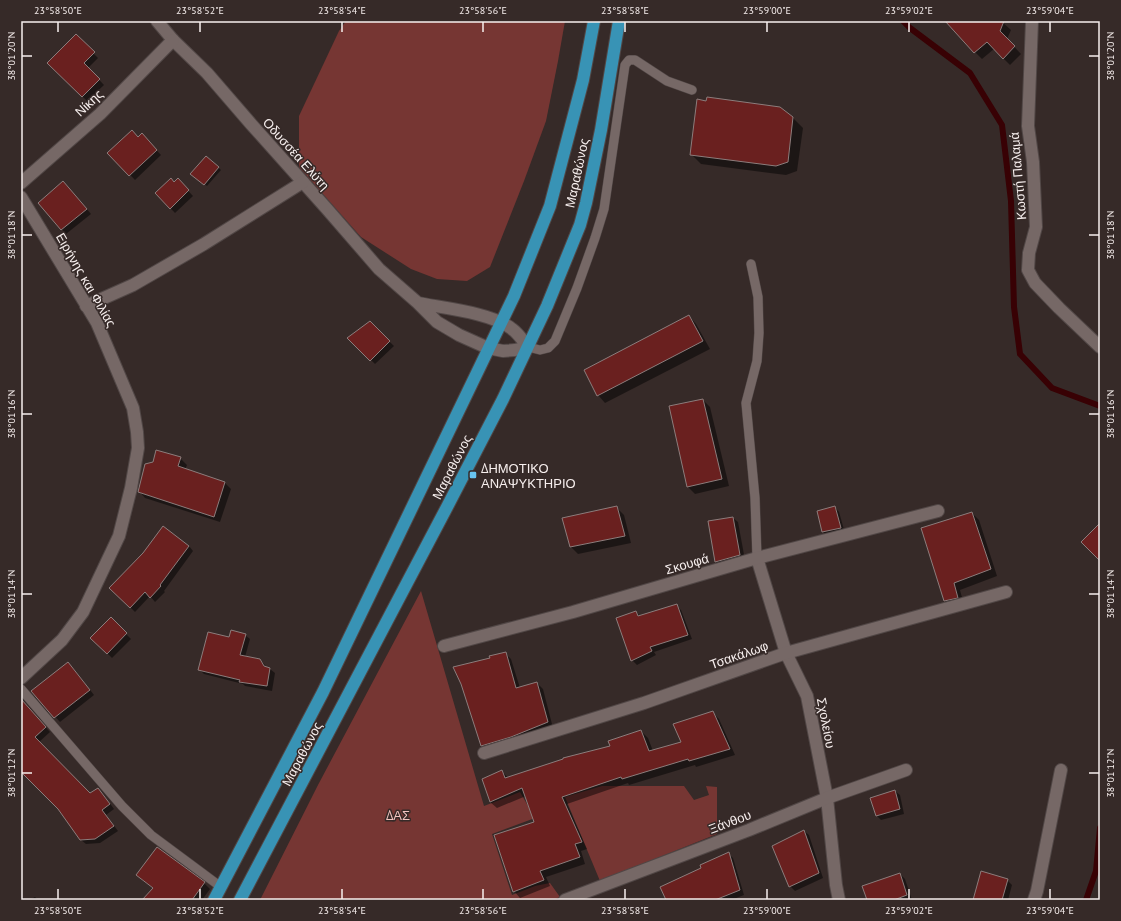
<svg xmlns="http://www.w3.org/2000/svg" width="1121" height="921" font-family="'PT Sans',sans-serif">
<rect width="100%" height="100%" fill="#362a28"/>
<!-- green -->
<g fill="#763633">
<path d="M346,21H565L558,61L546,121L524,181L490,267L467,281L437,279L411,269L361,237L299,167V116L339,31Z"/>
<path d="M421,591L484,806L520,792L535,818L492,834L512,895L535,886L550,883L560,897L553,900H260L318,785Z"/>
<path d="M602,786H684L694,800L709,795L706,786L717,787V834L600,881L565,797Z"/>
</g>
<!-- shadow -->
<g fill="#0007">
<path d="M960,21H1001L1011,30L1007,39L1021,54L1010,65L994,49L982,59L975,52Z"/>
<path d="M76,36L98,58L88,68L104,85L87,101L49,63Z"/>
<path d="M707,102L793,118L803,128L797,171L786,175L701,164L691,154Z"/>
<path d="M142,135L161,155L135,180L109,153L138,138Z"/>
<path d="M206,157L221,170L207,186L192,173Z"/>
<path d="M178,180L193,196L175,213L156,193Z"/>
<path d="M68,187L91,214L66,234L39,203Z"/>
<path d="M689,316L696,324L710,349L605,403L598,395Z"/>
<path d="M370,323L394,346L375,364L349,338Z"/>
<path d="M703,400L710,407L729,486L695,494L688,487Z"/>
<path d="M180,458L187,465L185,470L225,483L231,489L220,522L145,498L139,491Z"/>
<path d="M616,507L624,515L631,543L578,554L571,547Z"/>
<path d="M835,507L839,512L845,533L828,537L823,532L818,511Z"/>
<path d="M972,513L979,520L997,576L960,590L964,605L952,608L945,601L923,528Z"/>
<path d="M733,518L738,522L745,560L721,567L716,562L709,522Z"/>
<path d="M163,528L189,546L193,551L164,591L165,592L155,602L150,596L135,612L111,588L144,553Z"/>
<path d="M676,605L681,610L692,639L654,652L656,655L637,665L632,660L636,612L640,616Z"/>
<path d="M111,619L131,639L112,658L92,638Z"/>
<path d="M245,635L250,639L245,657L260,660L265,665L266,668L270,669L275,673L272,691L245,686L243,684L204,674L199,669L229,638Z"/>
<path d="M505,653L511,659L520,688L537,683L543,689L553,728L488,752L482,746L462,684L491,659Z"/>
<path d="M73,668L94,695L60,722L32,691Z"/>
<path d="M21,700L50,732L38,743L90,795L98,789L103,794L114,809L106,815L118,831L100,843L86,844L81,840L21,754Z"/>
<path d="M712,712L719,719L735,755L696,767L695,765L629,785L628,783L567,804L587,849L581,851L585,864L546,877L550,886L520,898L514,891L535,823L526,796L497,808L490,802L484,780L502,771L508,778L611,747L641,731L648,738L653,751L683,743Z"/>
<path d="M895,791L900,795L904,814L881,820L876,815L871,798Z"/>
<path d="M804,831L809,835L823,878L795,891L790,886Z"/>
<path d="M157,848L204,883L210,889L202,900H144L154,889L143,881L137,875Z"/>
<path d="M728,853L733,858L744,895L731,900H659L666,897L702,869Z"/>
<path d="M900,874L905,879L912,900H868Z"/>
<path d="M1007,880L1012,885L1008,900H974Z"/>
<path d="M21,896L26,900H21Z"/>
<path d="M35,897L38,900H29Z"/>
</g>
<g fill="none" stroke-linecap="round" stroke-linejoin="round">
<!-- stream -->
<g stroke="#380104" stroke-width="6">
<path d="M903,21L910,28L970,73L1002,125L1011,201L1014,307L1020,354L1052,388L1100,406"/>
<path d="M1086,900L1096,871L1100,828"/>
</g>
</g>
<!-- building -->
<g fill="#6a201f" stroke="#8c7d7c">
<path d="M945,21H1004L1000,31L1015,46L1003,59L987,42L974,53Z"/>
<path d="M76,34L95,52L84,63L100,79L82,97L47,63Z"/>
<path d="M707,97L780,107L793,117L788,162L776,166L690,155L697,99L706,101Z"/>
<path d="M132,130L138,137L142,133L157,150L129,176L107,153Z"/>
<path d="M206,156L219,167L204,185L190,174Z"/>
<path d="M171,178L174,182L178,178L189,190L170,209L155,193Z"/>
<path d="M63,181L87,209L61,230L38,203Z"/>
<path d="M689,315L703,341L597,396L584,370Z"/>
<path d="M370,321L390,341L370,361L347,338Z"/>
<path d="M703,399L722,479L687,487L669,406Z"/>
<path d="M156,450L181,457L178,466L225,482L214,517L138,492L145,464L153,462Z"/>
<path d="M617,506L625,536L570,547L562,518Z"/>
<path d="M835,506L841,528L822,532L817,511Z"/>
<path d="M972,512L991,569L954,583L958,598L944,601L921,528Z"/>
<path d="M733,517L740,555L715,562L708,521Z"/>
<path d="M1100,523V561L1081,542Z"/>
<path d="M163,526L189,546L160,585L161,586L150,598L145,592L130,608L109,588L143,553Z"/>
<path d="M677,604L688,635L650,647L652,651L631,661L616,618L636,611L638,616Z"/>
<path d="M111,617L127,633L107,654L90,638Z"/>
<path d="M231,630L246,634L240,655L260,659L264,666L270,668L267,686L239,682L240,680L198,670L208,632L229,637Z"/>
<path d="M506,652L516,688L537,682L548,722L511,737L481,746L461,684L453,667L490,658L489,656Z"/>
<path d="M68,662L90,690L54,718L31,691Z"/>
<path d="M21,699L46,727L35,737L90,793L98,788L110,804L102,810L114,826L95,839L80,840L58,809L21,772Z"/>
<path d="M713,711L730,749L689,761L688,759L622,779L621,777L562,797L582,842L575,844L580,857L540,871L544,880L513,892L494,835L534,822L522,788L490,802L482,779L502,770L505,778L563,759V758L610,746L608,741L641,730L649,751L681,742L673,724Z"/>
<path d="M895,790L900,809L876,816L870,798Z"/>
<path d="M804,830L819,873L789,887L772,846Z"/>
<path d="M157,847L205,882L192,900H142L153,888L136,875Z"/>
<path d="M729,852L740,890L715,900H666L660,887L701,868L700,865Z"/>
<path d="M981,871L1008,879L1002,900H973Z"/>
<path d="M900,873L907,895L894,900H867L862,886Z"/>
</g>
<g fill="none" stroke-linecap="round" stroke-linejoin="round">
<!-- service casing -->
<g stroke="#514746" stroke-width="10">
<g id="service">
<path d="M751,264L758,297L759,333L757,361L746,403L755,498L757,558"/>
<path d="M528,347L540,350L548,348L555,341L577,288L595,238L604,209L625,65L629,60H635L667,81L692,90"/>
<path d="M21,689L122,806L151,835L221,887"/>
</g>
</g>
<!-- minor casing -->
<g stroke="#514746" stroke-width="14">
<g id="minor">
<path d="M157,21L173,40L207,73L251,124L327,209L379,269L418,303L437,322L459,335L488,348L503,351L515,350L528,347C523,341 519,334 512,329C493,313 443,308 418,303"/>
<path d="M1032,21L1028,126L1033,162L1036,227L1029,253L1028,270L1035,283L1059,308L1100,347"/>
<path d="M21,183L100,114L173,40"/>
<path d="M21,197L97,323L133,408L137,432L138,448L131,488L119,536L83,612L62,640L21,678"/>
<path d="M86,306L133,285L204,244L303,182"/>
<path d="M757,558L786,653L807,696L827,798L836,885L839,900"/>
<path d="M444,646L573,612L757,558L938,511"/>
<path d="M484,753L644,703L786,653L1006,592"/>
<path d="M565,900L749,830L827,798L906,770"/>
<path d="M1034,900L1037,891L1061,770"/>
</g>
</g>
<!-- primary casing -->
<g stroke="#514746" stroke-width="14">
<g id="primary">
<path d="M214,900L323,692L514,296L550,206L583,80L594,21"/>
<path d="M240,900L447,507L503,399L547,306L580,225L586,203L601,130L619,21"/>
</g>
</g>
<!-- service -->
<use href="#service" stroke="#766866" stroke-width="9"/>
<!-- minor -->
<use href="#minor" stroke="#766866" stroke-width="12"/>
<!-- primary -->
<use href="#primary" stroke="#3893b5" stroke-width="12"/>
</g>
<!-- ticks -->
<path fill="none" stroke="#f7efee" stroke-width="1.5" d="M58,22V32M200,22V32M342,22V32M483,22V32M625,22V32M767,22V32M909,22V32M1050,22V32M22,56H32M1089,56H1099M22,235H32M1089,235H1099M22,414H32M1089,414H1099M22,594H32M1089,594H1099M22,773H32M1089,773H1099M58,889V899M200,889V899M342,889V899M483,889V899M625,889V899M767,889V899M909,889V899M1050,889V899"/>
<!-- markers -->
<rect fill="#68c4f0" stroke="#362a28" stroke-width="1.5" x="469" y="471" width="8" height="8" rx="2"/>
<g text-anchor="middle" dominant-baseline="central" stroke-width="3" stroke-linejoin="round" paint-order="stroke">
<!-- street labels -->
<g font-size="13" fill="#f7efee" stroke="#362a28">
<text transform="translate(89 103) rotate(-43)">Νίκης</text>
<text transform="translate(296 154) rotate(48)">Οδυσσέα Ελύτη</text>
<text transform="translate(577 173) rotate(-78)">Μαραθώνος</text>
<text transform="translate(1018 176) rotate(-95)">Κωστή Παλαμά</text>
<text transform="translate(86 280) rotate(60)">Ειρήνης και Φιλίας</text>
<text transform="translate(452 467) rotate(-63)">Μαραθώνος</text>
<text transform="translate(687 564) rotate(-16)">Σκουφά</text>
<text transform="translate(739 655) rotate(-19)">Τσακάλωφ</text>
<text transform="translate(826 723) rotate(79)">Σχολείου</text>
<text transform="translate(302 754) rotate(-62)">Μαραθώνος</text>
<text transform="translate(730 822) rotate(-21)">Ξάνθου</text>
</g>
<!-- poi labels -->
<g font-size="13" fill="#f7efee" stroke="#362a28" text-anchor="start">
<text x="481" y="468">ΔΗΜΟΤΙΚΟ<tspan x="481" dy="15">ΑΝΑΨΥΚΤΗΡΙΟ</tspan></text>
</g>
<!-- park labels -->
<g font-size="13" fill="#f2c3bf" stroke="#362a28">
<text x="398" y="815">ΔΑΣ</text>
</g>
</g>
<!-- border -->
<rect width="1121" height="921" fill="none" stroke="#362a28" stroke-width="44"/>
<rect x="22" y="22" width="1077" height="877" fill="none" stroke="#f7efee" stroke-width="1.5"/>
<g font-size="10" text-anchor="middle" fill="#f7efee">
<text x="58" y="14">23°58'50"E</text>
<text x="200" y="14">23°58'52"E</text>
<text x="342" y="14">23°58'54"E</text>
<text x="483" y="14">23°58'56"E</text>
<text x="625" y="14">23°58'58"E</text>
<text x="767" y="14">23°59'00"E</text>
<text x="909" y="14">23°59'02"E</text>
<text x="1050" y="14">23°59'04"E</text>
<text transform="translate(11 56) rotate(-90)" y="4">38°01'20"N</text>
<text transform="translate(1110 56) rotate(-90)" y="4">38°01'20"N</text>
<text transform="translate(11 235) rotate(-90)" y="4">38°01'18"N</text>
<text transform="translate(1110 235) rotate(-90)" y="4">38°01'18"N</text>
<text transform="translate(11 414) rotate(-90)" y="4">38°01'16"N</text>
<text transform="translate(1110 414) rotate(-90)" y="4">38°01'16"N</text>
<text transform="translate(11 594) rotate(-90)" y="4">38°01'14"N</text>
<text transform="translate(1110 594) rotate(-90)" y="4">38°01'14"N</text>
<text transform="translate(11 773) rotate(-90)" y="4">38°01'12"N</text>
<text transform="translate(1110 773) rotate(-90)" y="4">38°01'12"N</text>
<text x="58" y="914">23°58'50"E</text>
<text x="200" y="914">23°58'52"E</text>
<text x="342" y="914">23°58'54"E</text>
<text x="483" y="914">23°58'56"E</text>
<text x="625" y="914">23°58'58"E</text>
<text x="767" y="914">23°59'00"E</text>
<text x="909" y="914">23°59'02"E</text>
<text x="1050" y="914">23°59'04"E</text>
</g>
</svg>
